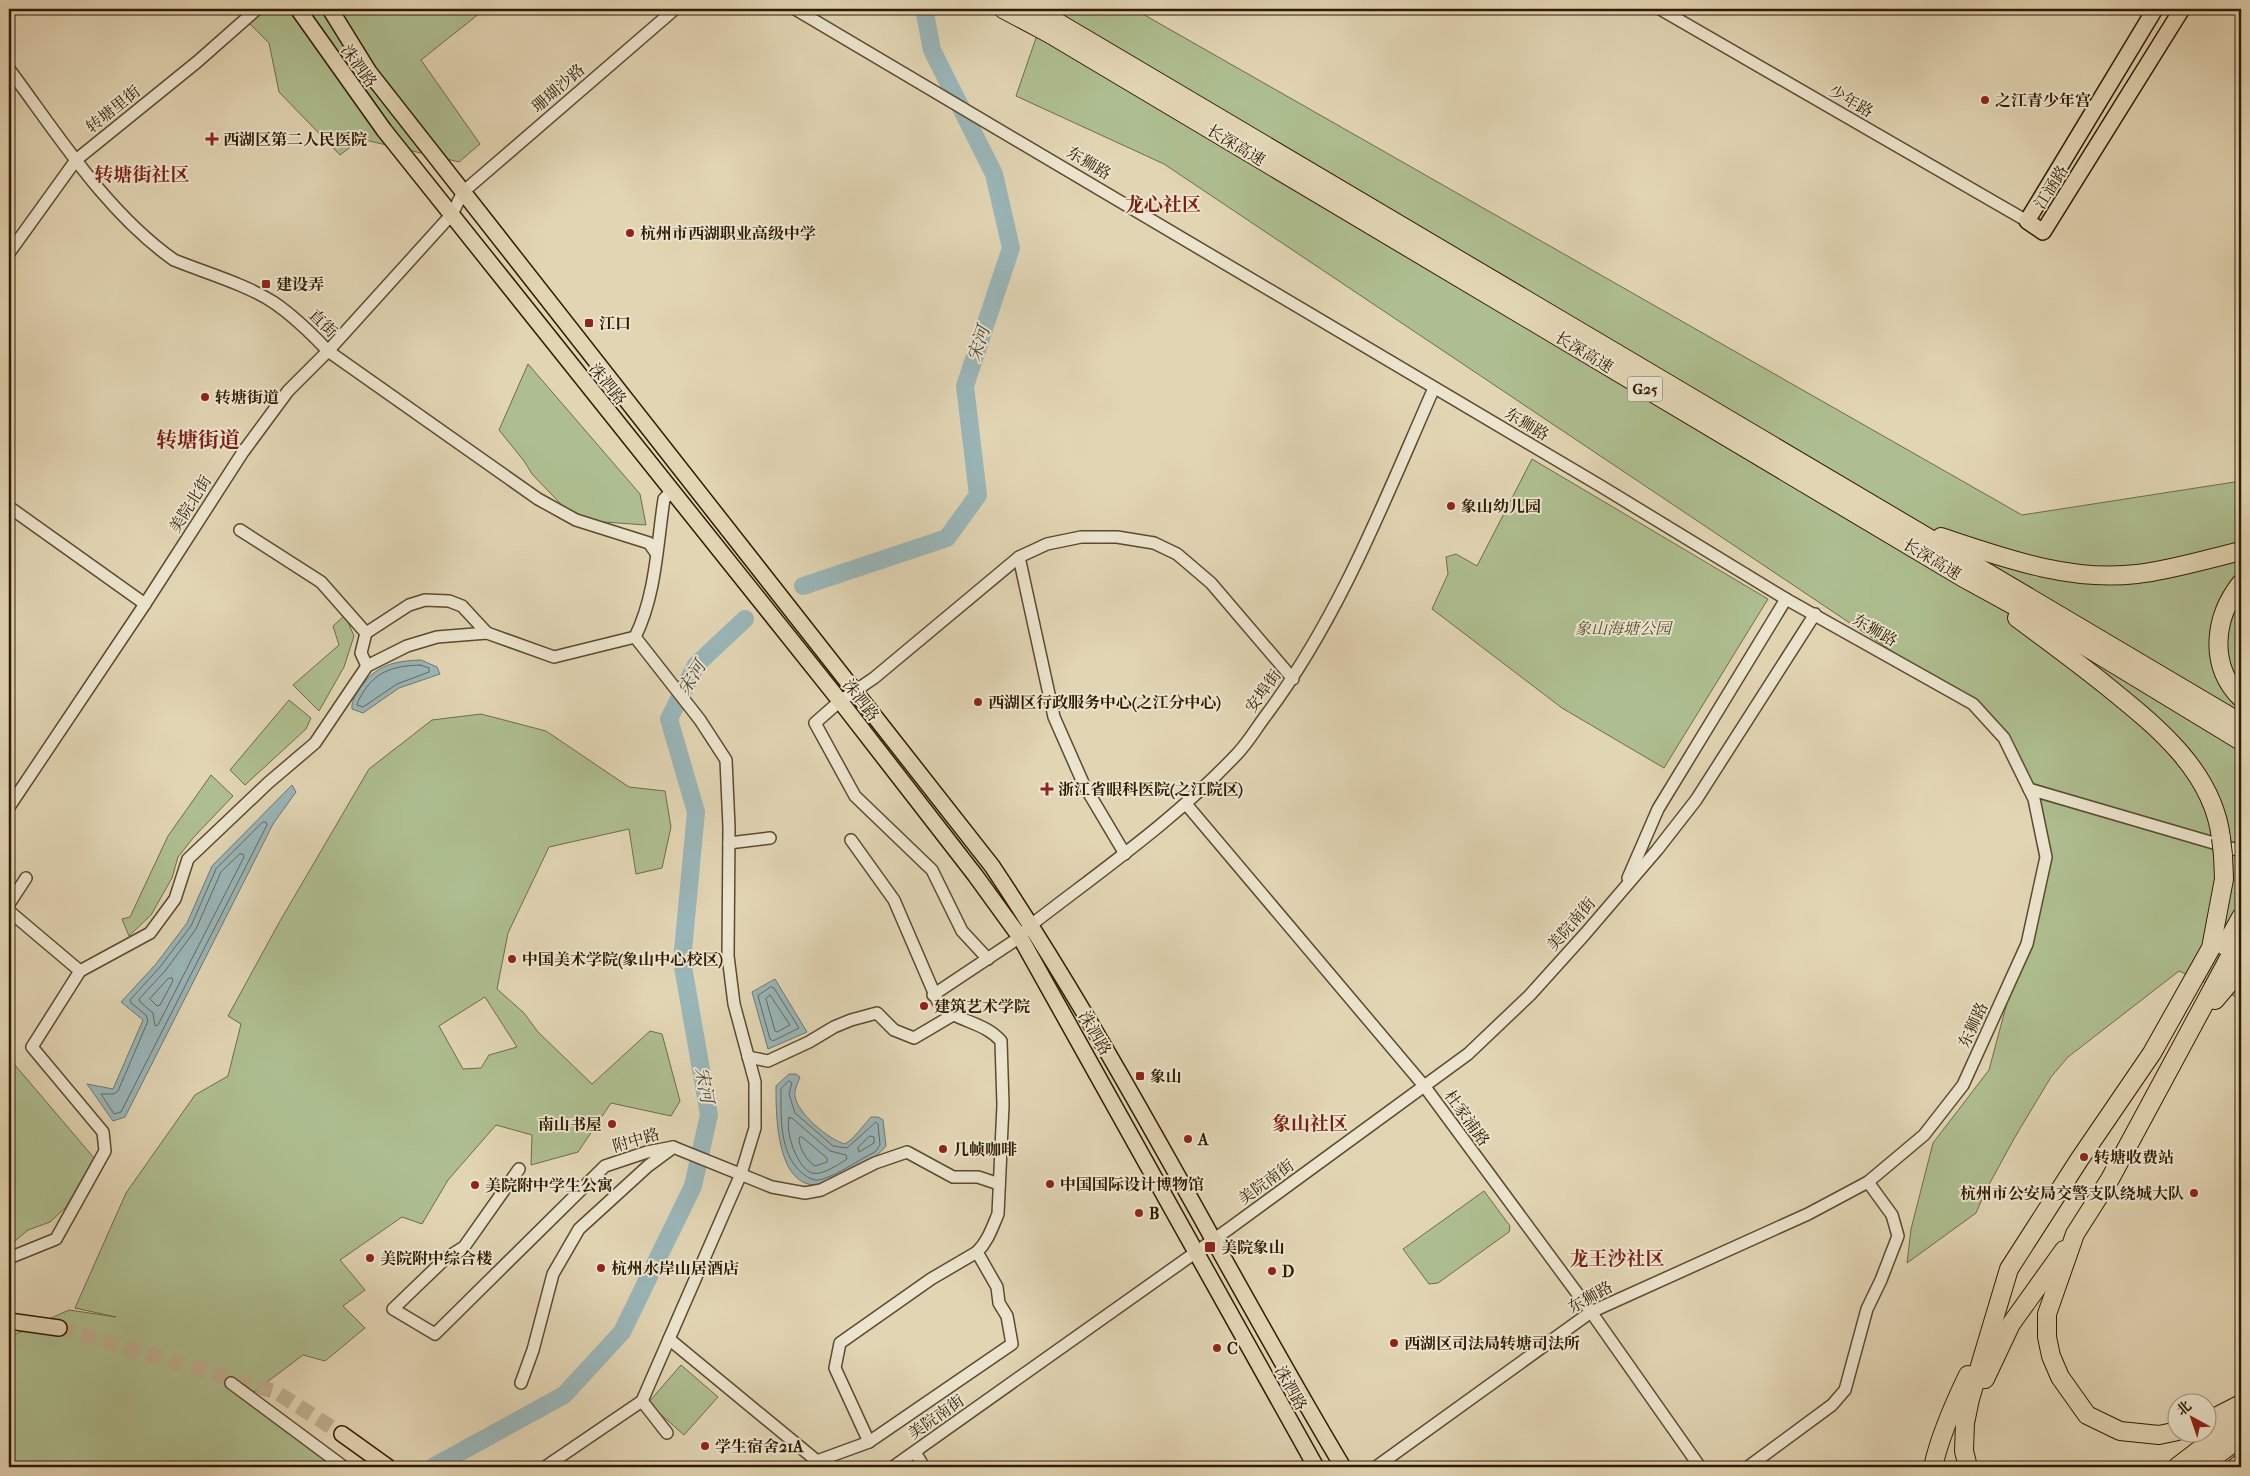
<svg xmlns="http://www.w3.org/2000/svg" width="2250" height="1476" font-family="'IM FELL French Canon','Noto Serif SC',serif">
<rect width="100%" height="100%" fill="#e2d5b4"/>
<filter id="stains"><feTurbulence type="fractalNoise" baseFrequency=".004" numOctaves="4"/><feColorMatrix values="0 0 0 0 .2 0 0 0 0 .09 0 0 0 0 .02 0 0 0 .5 -.17"/></filter>
<radialGradient id="worn" r=".72"><stop offset=".6" stop-color="#630" stop-opacity="0"/><stop offset="1" stop-color="#630" stop-opacity=".3"/></radialGradient>
<!-- green -->
<g fill="#aebe90" stroke="#6e6c49" fill-rule="evenodd">
<path d="M235,9H485L421,60L480,144L459,162L361,139L340,155L279,92L269,43Z"/>
<path d="M1046,9H1134L2022,515L2241,481V999L2179,971L2068,1057L2051,1077L2015,1137L1986,1190L1976,1213L1907,1263L1911,1229L1933,1143L1989,1070L2046,857L2029,789L2004,738L1956,694L1164,164L1016,96Z"/>
<path d="M528,364L640,494L646,525L576,520L532,474L524,461L499,430Z"/>
<path d="M1532,459L1768,599L1664,768L1562,708L1432,609L1448,574L1446,557L1456,554L1477,566Z"/>
<path d="M345,615L354,636L344,667L319,711L293,685L339,645L333,626Z"/>
<path d="M289,700L311,718L306,729L245,785L230,770Z"/>
<path d="M481,714L546,731L629,787L665,791L671,827L662,868L636,874L629,829L549,847L508,933L497,989L524,1013L538,1032L592,1084L650,1031L662,1034L680,1101L671,1116L611,1103L578,1152L531,1165L532,1135L496,1125L448,1180L422,1224L402,1217L340,1260L365,1290L343,1306L365,1328L325,1361L303,1355L254,1392L342,1467H9V1337L69,1310L116,1317L75,1308L126,1193L195,1095L228,1076L241,1024L228,1016L280,921L369,769L432,720ZM485,997L517,1047L489,1055L481,1068L463,1069L439,1026Z"/>
<path d="M211,775L233,796L193,838L178,857L172,878L151,915L129,936L122,919L130,917L168,836Z"/>
<path d="M9,1058L94,1158L66,1207L50,1222L28,1230L9,1246Z"/>
<path d="M1484,1191L1510,1226L1509,1232L1438,1283L1429,1284L1403,1249Z"/>
<path d="M681,1365L718,1397L684,1435L648,1403Z"/>
</g>
<!-- water -->
<g fill="#9ab6b9" stroke="#6f7870">
<path d="M421,660L437,667L440,674L399,688L363,713L352,709C351,701 356,695 360,688C376,665 394,661 421,660Z"/>
<path d="M292,785L296,792L273,824L125,1117L113,1121L87,1084L113,1089L143,1020L121,1002L156,964L187,923L212,866Z"/>
<path d="M775,979L807,1032L768,1049L752,992Z"/>
<path d="M789,1074H796L800,1077C798,1083 794,1090 795,1096C797,1113 829,1140 845,1144L853,1138L871,1117H878L883,1120L886,1146C875,1160 858,1166 842,1175C836,1178 828,1184 821,1185C776,1190 776,1116 776,1086Z"/>
</g>
<g fill="none" stroke-linecap="round" stroke-linejoin="round">
<!-- shore -->
<g stroke="#64685e" stroke-width="1">
<path d="M420,665L429,668V672L397,684L363,707L357,705C358,700 361,696 364,691C378,670 395,666 420,665Z"/>
<path d="M263,822H266L267,825L121,1112L114,1114L101,1094H114L118,1091L148,1021L146,1015L131,1003L130,1000L160,967L191,926L216,869Z"/>
<path d="M240,854H243L244,857L158,1025L155,1026L153,1013L140,1002L139,999L165,971L196,929L221,872Z"/>
<path d="M169,978H172L173,981L160,1005L157,1006L150,999Z"/>
<path d="M771,987L774,988L799,1028L773,1041L770,1039L758,996Z"/>
<path d="M770,995L790,1025L777,1032L775,1031L766,999Z"/>
<path d="M789,1081L792,1083L789,1094L795,1113L833,1146L847,1148L876,1122L878,1124L880,1145L875,1152C858,1160 841,1173 823,1179C815,1182 808,1178 802,1173C779,1154 781,1116 781,1089Z"/>
<path d="M789,1118H792L830,1151L846,1155L847,1159C839,1164 822,1176 812,1173C797,1168 785,1132 789,1118Z"/>
<path d="M870,1136L874,1137V1143L859,1152L858,1148Z"/>
<path d="M802,1137L827,1158V1162L815,1166C806,1160 799,1148 799,1138Z"/>
</g>
<!-- river -->
<g stroke="#9ab6b9" stroke-width="18">
<path d="M803,586L947,538L978,495L965,386L1011,248L994,174L932,50L924,9"/>
<path d="M433,1467L564,1395L622,1332L693,1186L709,1115L682,961L696,812L669,719L696,665L745,619"/>
</g>
<!-- major-tunnel -->
<path stroke="#beb090" stroke-width="15" stroke-dasharray="15 8" stroke-linecap="butt" d="M59,1328L276,1392L342,1434"/>
<!-- minor casing -->
<g stroke="#5b4a2e" stroke-width="14">
<g id="minor">
<path d="M795,9L1599,485L1786,599L1973,704L2004,738L2034,799L2046,857L2027,944L1963,1085L1924,1135L1868,1182L1808,1214L1591,1312L1376,1467"/>
<path d="M1660,9L2027,221"/>
<path d="M9,69C58,135 106,212 174,260C206,273 245,284 273,302C294,316 311,333 328,351L538,499L576,520L649,543L656,553"/>
<path d="M9,253L76,160L197,62L257,9"/>
<path d="M9,507L145,604"/>
<path d="M240,530L321,582L366,633"/>
<path d="M1019,557L1054,717L1084,785L1125,854"/>
<path d="M367,666L361,653L366,633L409,605L425,600L449,601L462,606L487,633"/>
<path d="M2029,789L2241,851"/>
<path d="M1186,804L1425,1087L1591,1312L1700,1467"/>
<path d="M9,807L145,604L243,452L288,391L328,351L452,214L463,192L675,9"/>
<path d="M729,843L770,838"/>
<path d="M1628,878L1658,809L1786,599"/>
<path d="M9,904L26,878"/>
<path d="M9,911L80,971"/>
<path d="M988,959L962,931L932,870L855,796L815,723L840,701L874,678L1019,557L1047,544L1081,537H1117L1154,543L1177,554L1211,583L1293,679"/>
<path d="M933,995L1020,937L1031,925C1102,870 1176,819 1238,753C1249,741 1257,727 1267,714C1340,616 1385,499 1434,388"/>
<path d="M748,1057L768,1061L809,1042L834,1027L851,1020L877,1013L894,1030L914,1038L953,1015"/>
<path d="M673,1147L772,1187L805,1193L821,1190L875,1163L907,1152L953,1177H978L999,1184"/>
<path d="M519,1169L464,1247L445,1259L393,1309L435,1334L605,1166L647,1152L673,1147"/>
<path d="M9,1258L56,1239L105,1151L103,1132L32,1047L80,971L150,933L175,899L188,859L268,783L315,743L367,666L407,646L437,637L487,633L554,657L635,637C656,595 657,545 664,499L672,491"/>
<path d="M669,1339L817,1461L820,1467"/>
<path d="M231,1383L344,1467"/>
<path d="M521,1383L533,1350L553,1274L579,1229L648,1166L671,1149"/>
<path d="M642,1401L667,1433"/>
<path d="M869,1442L835,1368L840,1343L931,1279L977,1252"/>
<path d="M915,1452L924,1467"/>
<path d="M545,1467L642,1401L741,1174L755,1128V1082L734,1004L728,956L729,827L726,760L700,720L635,637"/>
<path d="M809,1467L817,1461L869,1442L1012,1344L1007,1316L999,1303L997,1287L977,1252C988,1241 992,1228 998,1214L1003,1105L1001,1041C984,1021 954,1022 938,1002L894,900L851,840"/>
<path d="M893,1467L1230,1228L1468,1054L1530,995L1585,934L1657,850L1696,800L1815,614"/>
<path d="M1748,1467L1832,1405L1845,1390L1867,1309L1881,1280L1898,1236L1892,1215L1868,1182"/>
</g>
</g>
<!-- major casing -->
<g stroke="#2e1b02" stroke-width="18">
<g id="major">
<path d="M298,9L384,130L840,701L975,875L1020,937L1316,1467"/>
<path d="M330,9L369,72L992,866C1121,1059 1224,1268 1343,1467"/>
<path d="M2155,9L2027,221L2043,232L2182,9"/>
<path d="M9,1321L59,1328"/>
<path d="M342,1434L388,1467"/>
</g>
</g>
<!-- highway casing -->
<g stroke="#2e1b02" stroke-width="20">
<g id="highway">
<path d="M1003,9L1050,34L1962,577L2055,628L2241,741"/>
<path d="M1035,9L2241,723"/>
<path d="M1941,537C2004,558 2070,582 2137,574C2172,570 2207,559 2241,551"/>
<path d="M2241,583C2214,617 2208,665 2241,698"/>
<path d="M2017,618C2047,640 2078,663 2108,687C2156,726 2213,771 2221,838"/>
<path d="M2225,946L2241,917"/>
<path d="M2215,1000L2241,969"/>
<path d="M1985,1379L2011,1324L2064,1250"/>
<path d="M2208,1421L2241,1404"/>
<path d="M2178,1431L2159,1435L2120,1431L2087,1415L2060,1377L2051,1356L2047,1337V1314L2075,1234L2110,1179L2241,936"/>
<path d="M1933,1467C1940,1435 1954,1404 1968,1375"/>
<path d="M1968,1467L1964,1451L1965,1423L1970,1399L2009,1269L2079,1160L2152,1053L2211,948L2224,879L2223,855"/>
<path d="M2177,1467L2241,1418"/>
<path d="M2201,1467L2241,1437"/>
<path d="M2236,1467L2241,1463"/>
</g>
</g>
<!-- minor -->
<use href="#minor" stroke="#ece4ce" stroke-width="11"/>
<!-- major -->
<use href="#major" stroke="#e2d5b4" stroke-width="15"/>
<!-- highway -->
<use href="#highway" stroke="#e2d5b4" stroke-width="18"/>
<!-- highway-bridge casing -->
<g stroke="#2e1b02" stroke-width="20" stroke-linecap="butt">
<path id="highway-bridge" d="M2221,838L2223,855"/>
</g>
<!-- highway-bridge -->
<use href="#highway-bridge" stroke="#e2d5b4" stroke-width="18"/>
</g>
<!-- markers -->
<g fill="#8f2418" stroke="#ece4ce" stroke-width="2">
<circle cx="1985" cy="100" r="5"/>
<path d="M209.5 131.5h5v5h5v5h-5v5h-5v-5h-5v-5h5z"/>
<circle cx="630" cy="233" r="5"/>
<rect x="261" y="279" width="10" height="10" rx="2.5"/>
<rect x="584" y="318" width="10" height="10" rx="2.5"/>
<circle cx="205" cy="397" r="5"/>
<circle cx="1451" cy="506" r="5"/>
<circle cx="978" cy="702" r="5"/>
<path d="M1044.5 781.5h5v5h5v5h-5v5h-5v-5h-5v-5h5z"/>
<circle cx="512" cy="959" r="5"/>
<circle cx="924" cy="1006" r="5"/>
<rect x="1135" y="1071" width="10" height="10" rx="2.5"/>
<circle cx="612" cy="1124" r="5"/>
<circle cx="1188" cy="1139" r="5"/>
<circle cx="943" cy="1149" r="5"/>
<circle cx="2084" cy="1157" r="5"/>
<circle cx="1050" cy="1184" r="5"/>
<circle cx="475" cy="1185" r="5"/>
<circle cx="2194" cy="1193" r="5"/>
<circle cx="1139" cy="1213" r="5"/>
<rect x="1204" y="1241" width="12" height="12" rx="2.5"/>
<circle cx="370" cy="1258" r="5"/>
<circle cx="601" cy="1268" r="5"/>
<circle cx="1272" cy="1271" r="5"/>
<circle cx="1394" cy="1343" r="5"/>
<circle cx="1217" cy="1348" r="5"/>
<circle cx="705" cy="1446" r="5"/>
</g>
<g text-anchor="middle" dominant-baseline="central" stroke-width="4" stroke-linejoin="round" paint-order="stroke">
<!-- shield labels -->
<rect fill="#ece4ce" stroke="#67573f" stroke-width="1" x="1627.5" y="376.5" width="35" height="25" rx="4"/>
<g font-size="15" font-weight="bold" fill="#2e1b02">
<text x="1645" y="389">G25</text>
</g>
<!-- street labels -->
<g font-size="16" fill="#2e1b02" stroke="#ece4ce">
<text transform="translate(359 66) rotate(54)">洙泗路</text>
<text transform="translate(558 88) rotate(-41)">珊瑚沙路</text>
<text transform="translate(1851 101) rotate(30)">少年路</text>
<text transform="translate(113 109) rotate(-39)">转塘里街</text>
<text transform="translate(1236 145) rotate(31)">长深高速</text>
<text transform="translate(1089 163) rotate(31)">东狮路</text>
<text transform="translate(2051 187) rotate(-58)">江涵路</text>
<text transform="translate(323 323) rotate(44)">直街</text>
<text transform="translate(1584 352) rotate(31)">长深高速</text>
<text transform="translate(608 384) rotate(51)">洙泗路</text>
<text transform="translate(1527 424) rotate(31)">东狮路</text>
<text transform="translate(190 504) rotate(-58)">美院北街</text>
<text transform="translate(1932 559) rotate(31)">长深高速</text>
<text transform="translate(1875 630) rotate(30)">东狮路</text>
<text transform="translate(1263 691) rotate(-54)">安埠街</text>
<text transform="translate(861 700) rotate(52)">洙泗路</text>
<text transform="translate(1571 924) rotate(-49)">美院南街</text>
<text transform="translate(1973 1025) rotate(-65)">东狮路</text>
<text transform="translate(1095 1033) rotate(60)">洙泗路</text>
<text transform="translate(1467 1118) rotate(54)">杜家浦路</text>
<text transform="translate(636 1140) rotate(-16)">附中路</text>
<text transform="translate(1266 1182) rotate(-36)">美院南街</text>
<text transform="translate(1590 1297) rotate(-29)">东狮路</text>
<text transform="translate(1291 1388) rotate(61)">洙泗路</text>
<text transform="translate(936 1417) rotate(-35)">美院南街</text>
</g>
<!-- poi labels -->
<g font-size="16" font-weight="bold" fill="#2e1b02" stroke="#ece4ce" text-anchor="start">
<text x="1995" y="100">之江青少年宫</text>
<text x="223" y="139">西湖区第二人民医院</text>
<text x="640" y="233">杭州市西湖职业高级中学</text>
<text x="276" y="284">建设弄</text>
<text x="599" y="323">江口</text>
<text x="215" y="397">转塘街道</text>
<text x="1461" y="506">象山幼儿园</text>
<text x="988" y="702">西湖区行政服务中心(之江分中心)</text>
<text x="1058" y="789">浙江省眼科医院(之江院区)</text>
<text x="522" y="959">中国美术学院(象山中心校区)</text>
<text x="934" y="1006">建筑艺术学院</text>
<text x="1150" y="1076">象山</text>
<text x="602" y="1124" text-anchor="end">南山书屋</text>
<text x="1198" y="1139">A</text>
<text x="953" y="1149">几帧咖啡</text>
<text x="2094" y="1157">转塘收费站</text>
<text x="1060" y="1184">中国国际设计博物馆</text>
<text x="485" y="1185">美院附中学生公寓</text>
<text x="2184" y="1193" text-anchor="end">杭州市公安局交警支队绕城大队</text>
<text x="1149" y="1213">B</text>
<text x="1221" y="1247">美院象山</text>
<text x="380" y="1258">美院附中综合楼</text>
<text x="611" y="1268">杭州水岸山居酒店</text>
<text x="1282" y="1271">D</text>
<text x="1404" y="1343">西湖区司法局转塘司法所</text>
<text x="1227" y="1348">C</text>
<text x="715" y="1446">学生宿舍21A</text>
</g>
<!-- park labels -->
<g font-size="16" font-style="italic" fill="#544c2d" stroke="#ece4ce">
<text x="1623" y="628">象山海塘公园</text>
</g>
<!-- water labels -->
<g font-size="18" font-style="italic" fill="#4e4a39" stroke="#ece4ce">
<text transform="translate(979 344) rotate(-72)">宋河</text>
<text transform="translate(692 678) rotate(-58)">宋河</text>
<text transform="translate(704 1085) rotate(80)">宋河</text>
</g>
<!-- quarter labels -->
<g font-size="19" font-weight="bold" fill="#7a1f14" stroke="#ece4ce">
<text x="142" y="175">转塘街社区</text>
<text x="1163" y="205">龙心社区</text>
<text x="1310" y="1124">象山社区</text>
<text x="1617" y="1259">龙王沙社区</text>
</g>
<!-- district labels -->
<g font-size="21" font-weight="bold" fill="#7a1f14" stroke="#ece4ce">
<text x="198" y="440">转塘街道</text>
</g>
</g>
<!-- margin -->
<rect width="2250" height="1476" fill="none" stroke="#e2d5b4" stroke-width="30"/>
<rect x="10" y="10" width="2230" height="1456" fill="none" stroke="#2e1b02" stroke-width="2.5"/>
<rect x="15" y="15" width="2220" height="1446" fill="none" stroke="#2e1b02"/>
<!-- north arrow -->
<g transform="translate(2192 1418) rotate(320)"><circle r="24" fill="#ece4ce" stroke="#a0947c"/>
<path d="M0-4L9 19L0 12L-9 19Z" fill="#8f2418"/>
<text y="-8" font-size="14" font-weight="bold" text-anchor="middle" fill="#2e1b02">北</text>
</g>
<rect width="100%" height="100%" filter="url(#stains)"/>
<rect width="100%" height="100%" fill="url(#worn)"/>
</svg>
